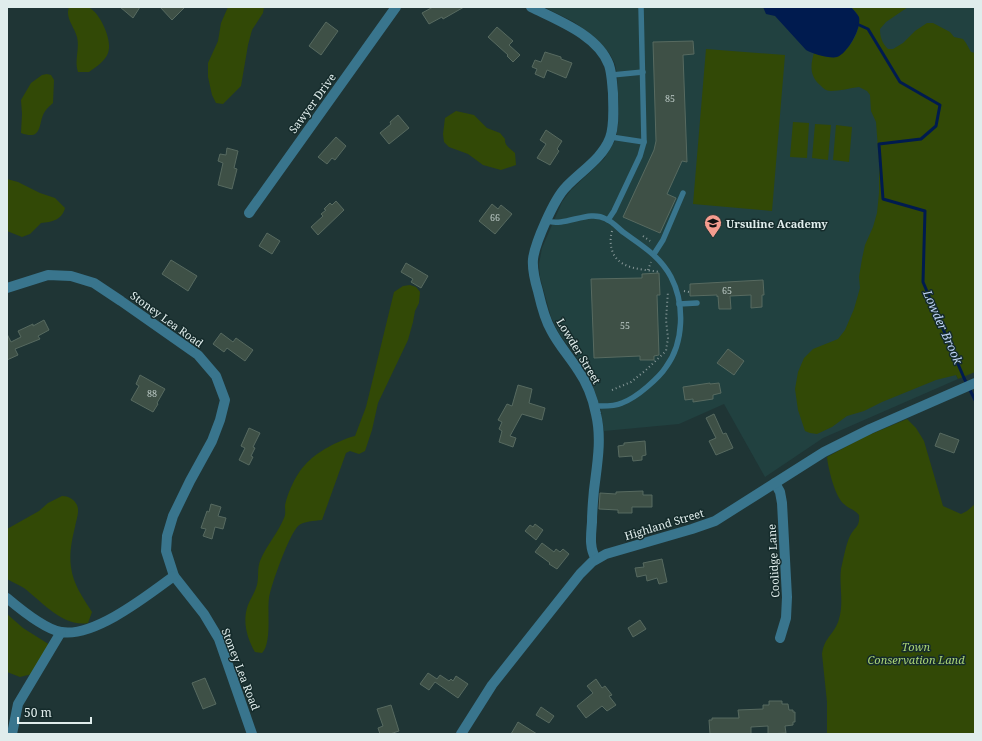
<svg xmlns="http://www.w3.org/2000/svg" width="982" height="741" font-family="'Noto Serif',serif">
<rect width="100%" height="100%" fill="#1f3535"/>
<!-- built -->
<path fill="#214140" d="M544,7H975V90L877,233L958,379L823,438L765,477L724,404L679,424L604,431L601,410L591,380L582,365L559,333L551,317L540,277L539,264L542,248L562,202L571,190L604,159L616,139L619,118L617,74L615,64L610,54L593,36L574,22Z"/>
<!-- green -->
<g fill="#324906">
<path d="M69,7C75,7 83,6 88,7C100,12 113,41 108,53C105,61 96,67 89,72H78C74,61 80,48 77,37C74,26 65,18 69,7Z"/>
<path d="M228,7H264L263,13L252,30L248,45L241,86L223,104L216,103L212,95L208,77V63L218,41L221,23Z"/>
<path d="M851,7H908L886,22L880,29C880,37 882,43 888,49H893L903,43L915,31L927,23H933L950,32L954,37L963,39L966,43L971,52L975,53V372L958,379L956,375L936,380L882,402L864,411L847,416L832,427L817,434L810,433L805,431L798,410L795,389L798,372L804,358L813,349L838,339L845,330L854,309L860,288L859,277L862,259L865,245L873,227L877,213L879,193V162L876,122L871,111L870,95L867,91L859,87C850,88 840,91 831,91C826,91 823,88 820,85C810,76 810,66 814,53C820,55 829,58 835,57C848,53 860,33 859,20C859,15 854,10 851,7Z"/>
<path d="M706,49L785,55L772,211L693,204Z"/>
<path d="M47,74L51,75L54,80L53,103C51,105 48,107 46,110C37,120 45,142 21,133L22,114L21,100L31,83L42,75Z"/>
<path d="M456,111L474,115L487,128L500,133L505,139C504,146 511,149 515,153L516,165L501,170L483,165L468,154L449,147L444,142L443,134L445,118Z"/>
<path d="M793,122L809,123L807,158L790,157Z"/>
<path d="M815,124L831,125L828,160L812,158Z"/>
<path d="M836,125L852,127L849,162L833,160Z"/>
<path d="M7,179L18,182L40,193L55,198L65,208C62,220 52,222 41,223L30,234L22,237L7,231Z"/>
<path d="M410,285L416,287L420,292L419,303L415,311L413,322L408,340L378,403L372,430L365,451L359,454L350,451L346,453L322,520C314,521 304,521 298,526C289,535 271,585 269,598C267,612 272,643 262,653L255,652C247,638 242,621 248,605C251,598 255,592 257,585C259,577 257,569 260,561C266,546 278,533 284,518C286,514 285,510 285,506C287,494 296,474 305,465C316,452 339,440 355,436L366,407L394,292L403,286Z"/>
<path d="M907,419L916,428L924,441L943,506L961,514L967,511L975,504V734H827V702L822,654C824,637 835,634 839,619C844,603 839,585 841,569C843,560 846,544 850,536C855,526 860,528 859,515C854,509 849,509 844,504C835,497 828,468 827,457L864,437Z"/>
<path d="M62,496C68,496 74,499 77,505C80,512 76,520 75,527C72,539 69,554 71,567C73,584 83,598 92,612L88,623C64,628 41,601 24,588C19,585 12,582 7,579V529L39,511L48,503Z"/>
<path d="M7,614L23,628L50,645L32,674L20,677L7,672Z"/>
</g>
<!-- water -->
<path fill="#001b4f" d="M763,7H851C854,10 857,14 859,17C862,28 847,54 837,57C831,59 812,54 806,50L775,16L766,14Z"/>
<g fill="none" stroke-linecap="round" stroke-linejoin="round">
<!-- stream -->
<path stroke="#001b4f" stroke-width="3" d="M857,24L868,29L900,82L940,105L936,126L921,139L879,144L883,199L925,211L923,282L964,378L975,400"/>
</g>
<!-- building -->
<g fill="#3e5046" stroke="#576a60">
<path d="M120,7H140L133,18Z"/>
<path d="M160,7H185L172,20Z"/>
<path d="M433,7H464L443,19L442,17L429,24L422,13Z"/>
<path d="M326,22L338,31L321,55L309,46Z"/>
<path d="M497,27L513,41L509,45L520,55L513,62L507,56L508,55L488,37Z"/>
<path d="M693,41L694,54L683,55L687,162L682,161L667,194L676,198L660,233L623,217L654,150L656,141L653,42Z"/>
<path d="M545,52L561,57V59L572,63L566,78L547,70L544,78L535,74L537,69L532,67L535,60L541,62Z"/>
<path d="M398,115L409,128L389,144L380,133L391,124L390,122Z"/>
<path d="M546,130L562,141L557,149L559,151L550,165L537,158L546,144L540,140Z"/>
<path d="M336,137L346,146L335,160L332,158L327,164L318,157Z"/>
<path d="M227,148L238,151L234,168L237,169L232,189L218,185L223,163L218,161L220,154L226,155Z"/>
<path d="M336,201L344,210L318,235L311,227L323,216L321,214L326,210L324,209L330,203L332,205Z"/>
<path d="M492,204L498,209L501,205L512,214L495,234L479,221Z"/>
<path d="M267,233L280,241L272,254L259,246Z"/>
<path d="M171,260L197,276L188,291L162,274Z"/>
<path d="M406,263L428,276L421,288L411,282L413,279L401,272Z"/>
<path d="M659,273L660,295H657L659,355L654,356V360H640V356L594,358L591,279L642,278V274Z"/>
<path d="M763,280L764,295H762V307L751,308V295L730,296L731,309H719L718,296L717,297V295L690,296V284Z"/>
<path d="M44,320L49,330L38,336L40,339L15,349L18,355L7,360V334L11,342L21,337L18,331L33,324V326Z"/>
<path d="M221,333L233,342L236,338L253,350L245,361L227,348L224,352L213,344Z"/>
<path d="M728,349L744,361L734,375L717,363Z"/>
<path d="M140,375L165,389L157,403L158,404L153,412L131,400L139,386L136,384Z"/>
<path d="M710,383V384L719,383L721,393L713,395V399L693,402V399L685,400L683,387Z"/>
<path d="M518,385L532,389L529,403L545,408L542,420L522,414L510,436L516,438L513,447L499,442L502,431L499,429L502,422L498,420L507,404L512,406Z"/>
<path d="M714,414L723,434L726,433L733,448L716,455L709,441L716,438L706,418Z"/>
<path d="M249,428L260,433L253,447L255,448L251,456L253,457L249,465L239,460L245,448L241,446Z"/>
<path d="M940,433L959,440L954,453L935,446Z"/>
<path d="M645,441L646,455L642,456V460L633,461L632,456L619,457L618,446L624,445V443Z"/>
<path d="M643,491V495H652V507H632V513H618V510L599,509L600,493L616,494V492Z"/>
<path d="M211,504L221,507L218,516L226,518L223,529L215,527L212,539L203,536L206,529L201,528L207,511L209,512Z"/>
<path d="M535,524L543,530L536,540L525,531L530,525L533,527Z"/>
<path d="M542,543L554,552L556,549L560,552L563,549L569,554L557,569L549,564L550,563L535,552Z"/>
<path d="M662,559L667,582L659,584L657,578L647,581L646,575L637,577L635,568L644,567L643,563Z"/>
<path d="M640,620L646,629L633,637L628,628Z"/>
<path d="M428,673L437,679L440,675L449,681L451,679L453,681L456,676L468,684L458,698L435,682L429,690L420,684Z"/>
<path d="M205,678L216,704L203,709L192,683Z"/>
<path d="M596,679L602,688L605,686L612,695L609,696L616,705L607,711L602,706L586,718L577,706L593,693L587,686Z"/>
<path d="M769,701H782V704H788L789,710H793V712H795V722H793V725L785,726L786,733L768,734V726L751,727V734H710L709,720H712V718H739L738,710L763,709V705H769Z"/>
<path d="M391,705L399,731L390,734H380L378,728L383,726L377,709Z"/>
<path d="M541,707L554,716L549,723L536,715Z"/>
<path d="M518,722L537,734H511Z"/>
</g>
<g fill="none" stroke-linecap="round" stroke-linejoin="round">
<!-- path -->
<g stroke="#899" stroke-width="2" stroke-dasharray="1 3" stroke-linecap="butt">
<path d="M612,231C610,239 610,245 613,253C621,270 643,269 660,272"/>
<path d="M643,236L650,241"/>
<path d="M648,270L651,262"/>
<path d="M684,291L689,292"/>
<path d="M612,390L631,382L646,370L666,351L668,338L666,320L668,291"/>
</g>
<!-- lane -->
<g stroke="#39758d" stroke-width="5.5">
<path d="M612,75L643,72"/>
<path d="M611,137L644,142"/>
<path d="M608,220L614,211L640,156L644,142L641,7"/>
<path d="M547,221C566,227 589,209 606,219C613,222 618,228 623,232C641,245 660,256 671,277C685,304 684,343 666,367C661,375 654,381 647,387C640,393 630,400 622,403C613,407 604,406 594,406"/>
<path d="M654,254L663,240L683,193"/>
<path d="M679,304L697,303"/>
</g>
<!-- street -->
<g stroke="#39758d" stroke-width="10">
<path d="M531,7C557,20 598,35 609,65C612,74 612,84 613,93C613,108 615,124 610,138C602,159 581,171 566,187C554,199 535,243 533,259C532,270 535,281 538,291C541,304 544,318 551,330C558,344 569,356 578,370C587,383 593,398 596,414C602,439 597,465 594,490C593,501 592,511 592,522C591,535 589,548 596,559"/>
<path d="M249,213L396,7"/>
<path d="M7,288L48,275L71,276L94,283L121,301L198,355L216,376L225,400L220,420L212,441L190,481L173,516L167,536L166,551L174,576L204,614L219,639L252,734"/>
<path d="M775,483L780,492L782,503L787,597L786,618L780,638"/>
<path d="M7,598C20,609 44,629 61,632C94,638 148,595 174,576"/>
<path d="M12,734L18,704L61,632"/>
<path d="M461,734L492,685L580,574L592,562L606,554L692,529L715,521L824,452L870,429L975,383"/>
</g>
</g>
<!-- icons -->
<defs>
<g id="school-pin" transform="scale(0.9)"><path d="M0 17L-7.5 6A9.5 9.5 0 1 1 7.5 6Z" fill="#f59d8f" stroke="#152b2b"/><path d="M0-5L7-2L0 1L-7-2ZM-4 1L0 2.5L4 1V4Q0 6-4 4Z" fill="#111"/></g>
</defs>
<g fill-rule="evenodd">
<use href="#school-pin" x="713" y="223"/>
</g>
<g text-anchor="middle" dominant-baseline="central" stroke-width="3" stroke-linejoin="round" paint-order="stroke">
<!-- number labels -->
<g font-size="9" fill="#b8c6c2">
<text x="670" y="98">85</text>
<text x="495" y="217">66</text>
<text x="727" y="290">65</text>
<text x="625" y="325">55</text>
<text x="152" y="393">88</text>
</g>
<!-- street labels -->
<g font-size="11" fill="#e0edec" stroke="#152b2b">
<text transform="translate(312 103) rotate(-54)">Sawyer Drive</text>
<text transform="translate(167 319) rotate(36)">Stoney Lea Road</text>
<text transform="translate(579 351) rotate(59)">Lowder Street</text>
<text transform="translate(664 524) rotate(-17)">Highland Street</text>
<text transform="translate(773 561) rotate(-93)">Coolidge Lane</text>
<text transform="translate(241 669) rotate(69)">Stoney Lea Road</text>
</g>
<!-- poi labels -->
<g font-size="11" font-weight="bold" fill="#e0edec" stroke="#152b2b" text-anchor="start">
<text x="726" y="223">Ursuline Academy</text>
</g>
<!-- park labels -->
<g font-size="11" font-style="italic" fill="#abd475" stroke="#152b2b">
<text x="916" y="646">Town<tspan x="916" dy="13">Conservation Land</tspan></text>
</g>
<!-- water labels -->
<g font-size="12" font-style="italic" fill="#bfd4f6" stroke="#152b2b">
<text transform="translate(943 327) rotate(66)">Lowder Brook</text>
</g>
</g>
<!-- border -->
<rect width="982" height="741" fill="none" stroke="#e0edec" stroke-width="16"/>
<!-- scale -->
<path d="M18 717v6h73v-6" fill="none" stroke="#e0edec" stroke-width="2"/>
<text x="24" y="717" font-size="12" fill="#e0edec" stroke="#152b2b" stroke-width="3" paint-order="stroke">50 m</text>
</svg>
